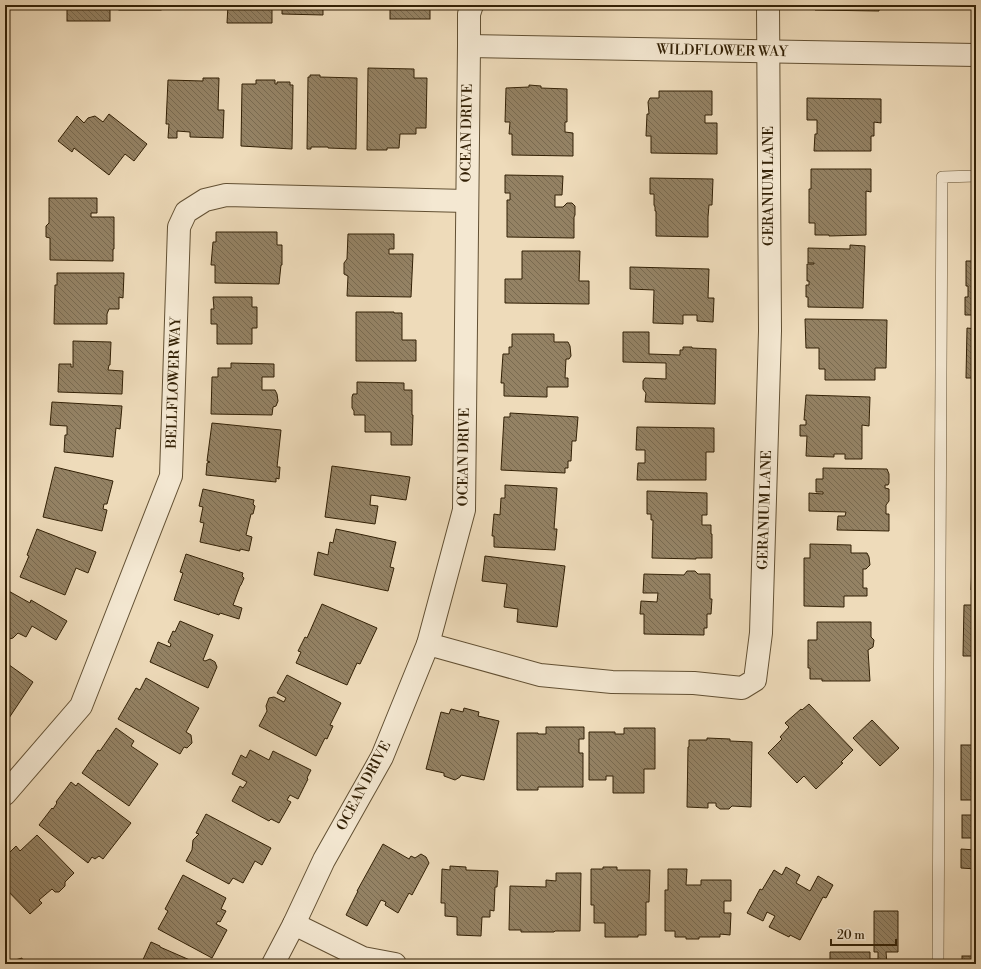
<svg xmlns="http://www.w3.org/2000/svg" width="981" height="969" font-family="'Libre Bodoni',serif">
<defs>
<pattern id="building-back-hatch" width="6" height="6" patternUnits="userSpaceOnUse"><rect width="6" height="6" fill="#948264"/><path d="M-1 5l2 2M0 0l6 6M5-1l2 2" fill="none" stroke="#796a50"/></pattern>
</defs>
<rect width="100%" height="100%" fill="#eedbba"/>
<filter id="stains"><feTurbulence type="fractalNoise" baseFrequency=".005" numOctaves="4"/><feColorMatrix values="0 0 0 0 .2 0 0 0 0 .09 0 0 0 0 .02 0 0 0 .5 -.17"/></filter>
<radialGradient id="worn" r=".72"><stop offset=".6" stop-color="#630" stop-opacity="0"/><stop offset="1" stop-color="#630" stop-opacity=".3"/></radialGradient>
<!-- building -->
<g fill="url(#building-back-hatch)" stroke="#332106">
<rect x="67" y="5" width="43" height="16"/>
<rect x="119" y="5" width="42" height="5"/>
<path d="M173,5H207V8L173,7Z"/>
<path d="M228,5H272V23H227Z"/>
<path d="M282,5H323V15L282,14Z"/>
<rect x="390" y="5" width="40" height="14"/>
<path d="M815,5H879V11L815,10Z"/>
<path d="M368,68L414,69V78H427L426,128H416V134H400L399,148H387V150H367Z"/>
<path d="M310,75H320V77L357,78L356,149L328,148V147H311V149H307L308,77H310Z"/>
<path d="M203,78H219L218,110H224L223,138L190,137V132L177,131V138H168L169,124H166L168,80L203,81Z"/>
<path d="M256,80H275V84H277V82H290V85H293L292,149L241,146L242,84H256Z"/>
<path d="M529,85L541,86V88L567,89V122H565V132L573,133V156L512,155V134H509L510,122H505L506,88L529,87Z"/>
<path d="M659,91H712V115H705V123H717V154L651,153V136H646L647,114H649L648,102L650,98H659Z"/>
<path d="M807,98L881,99V123L874,122V136H871V151H814L815,134H817V120H807Z"/>
<path d="M109,114L147,144L134,161L125,154L109,175L74,148L72,152L58,141L77,116L84,123L88,118L95,116L103,122Z"/>
<path d="M811,169H871V192L866,191V235L829,236V235H815V223H809V189H811Z"/>
<path d="M505,175L563,176L562,195H555V207H563L567,203H572L575,206V215L574,217V238L507,237V200H510V193H505Z"/>
<path d="M650,178L713,179L712,205H709L708,217V237L656,236V211H655V207L654,205V194H650Z"/>
<path d="M49,198H97V213H91V217H114V249H113V261L50,260V238L46,237V226L49,223Z"/>
<rect x="973" y="216" width="3" height="32"/>
<path d="M216,232H277V245H282V265H281L279,284L215,283V265H211L213,242H216Z"/>
<path d="M348,234H394V249H389V254H413L411,297L347,296L348,276L344,274V263L347,259Z"/>
<path d="M850,245L865,246L863,308L808,307V297H806V285H809V281H807V264H814V263H808V248L850,249Z"/>
<path d="M522,251H580L579,281H589V304L505,303V279H522Z"/>
<path d="M966,261H976V315H965V297H968V286H966Z"/>
<path d="M630,267L709,269L708,298H714L713,322L697,321V315H683V324L653,323L654,290L630,289Z"/>
<path d="M57,273H124L123,298L119,297V309H109L107,314V324H54L55,285H57Z"/>
<path d="M213,297H252V307H257V328H252V344H217V324H211V309H214Z"/>
<path d="M356,312H394V313H402V340H416V361H356Z"/>
<path d="M805,319L887,320L886,368H875V380H825V369H819V348H806Z"/>
<path d="M967,328L976,329V378H966Z"/>
<path d="M623,332H649V354L680,355V350H683V347H692V348L716,349L715,404L645,402L646,393L643,389V381L645,378L666,379V363L623,362Z"/>
<path d="M512,334H554V342H568L570,346L571,356L569,359H566L565,378H568V387H547V397L504,396V383H501L503,354H509V347H512Z"/>
<path d="M73,341L111,342L110,365H109L108,370L123,371L122,394L58,392L59,364H71V367H73Z"/>
<path d="M231,363L274,364V377H262V390H275L277,394L278,401L276,406L273,407L272,415L211,414L212,377H218V368H231Z"/>
<path d="M357,382L404,383V390H412V415H413L412,445H391V432H365V415H354V411L352,408V397L353,394H357Z"/>
<path d="M806,395L870,397L869,426L862,425V459H845V454H834V457L806,456L807,436H800V425H806V420H804Z"/>
<path d="M52,402L122,406L120,429L116,428L113,457L64,452L65,435H67V426L50,425Z"/>
<path d="M510,413L578,417L576,441H572L571,461H568V468H565V473L501,470L504,417H510Z"/>
<path d="M212,423L281,430L277,467H280L279,479L276,478V482L206,475L207,463L210,462L207,461Z"/>
<path d="M637,427L714,428V452H706V480H637L638,463H645V450H636Z"/>
<path d="M332,466L410,477L406,500L371,495L370,505L378,506L375,524L325,517Z"/>
<path d="M55,467L113,481L107,504H104L103,509L107,510L102,531L43,517Z"/>
<path d="M823,468L887,469L889,474V483L888,485H885V488L889,489V501L886,505V514H889V531L837,530L838,516H845L846,512L809,511V493L823,494V492H816V479H823Z"/>
<path d="M505,485L557,488L554,529H557L555,550L494,547V536H492L494,514L500,515L501,498H505Z"/>
<path d="M203,489L254,500L253,504L255,506L253,514H251L246,535L252,537L249,551L240,549V551L200,542L204,523L200,522L203,507L199,506Z"/>
<path d="M647,491L707,493V515H702V525H711V534H712V558H696V559L652,558L653,520H651V514H647Z"/>
<path d="M37,529L96,552L88,573L76,568L65,595L20,577L29,556L27,555Z"/>
<path d="M336,529L396,542L390,567L394,568L388,591L314,575L318,552L328,555L330,542L333,543Z"/>
<path d="M810,544L851,545V553H867L869,557L870,565L866,569H863V588H867V596H844V607L804,606V558H810Z"/>
<path d="M186,554L243,573L242,576L244,578L241,585L240,586L233,605L242,608L239,619L220,613L219,615L174,600L183,573L180,572Z"/>
<path d="M485,556L565,566L557,627L517,622L518,609L504,607L507,584L482,581Z"/>
<path d="M972,564H976V590H971Z"/>
<path d="M687,571H695L698,574H710V599H712L711,614H707V628H704V635L644,634V614H640L641,601L657,602L658,593H643L644,574L684,575Z"/>
<path d="M5,589L30,603L31,600L67,621L56,640L32,626L26,637L18,633L13,638L9,639L5,644Z"/>
<path d="M322,604L377,628L360,664L357,663L347,685L296,663L301,652L298,651L305,637L307,638Z"/>
<path d="M964,605H976V656H963Z"/>
<path d="M180,621L213,635L203,660L205,661L210,659L215,662L217,667L208,688L150,662L158,642L170,647L171,644L168,642L173,631L175,632Z"/>
<path d="M817,622H871V637L874,640L873,647L868,650L870,681H822V679H810V668H808V640H817Z"/>
<path d="M5,662L33,682L5,724Z"/>
<path d="M287,675L341,703L330,725L333,726L327,739L325,738L316,756L259,726L267,711L266,706L269,698L274,697L284,702L286,698L277,693Z"/>
<path d="M146,678L199,708L186,732L191,735L192,743L187,748L184,747L180,754L118,719L136,688L140,690Z"/>
<path d="M809,704L853,750L841,762L843,763L816,789L804,776L797,783L768,753L782,739L780,737L789,727L785,723L801,709L802,710Z"/>
<path d="M464,708L479,712L478,716L499,721L484,780L461,775L460,777L455,780L444,776V773L426,769L441,712L449,714L451,709L463,712Z"/>
<path d="M872,720L899,748L880,766L853,738Z"/>
<path d="M546,727H584V739H579V753H583V787H538V790H517V733H538V734H546Z"/>
<path d="M116,728L134,741L131,746L158,764L129,806L82,773L98,750L100,751Z"/>
<path d="M624,728H655V769H644V793H613V776H606V780H589V732H615V734H624Z"/>
<path d="M707,738L730,739V741L752,742L751,807L732,806L729,809H720L716,806V803H708V808L687,807L688,747H689V740H707Z"/>
<rect x="961" y="745" width="15" height="55"/>
<path d="M250,750L269,760L273,751L311,770L307,778L308,779L298,799L290,795L287,800L291,802L279,823L271,819L269,821L232,801L240,786L243,788L247,782L232,774L241,755L246,758Z"/>
<path d="M71,782L76,786L78,783L131,823L103,859L99,856L95,859L92,857L88,863L39,825L52,808L53,809L57,803L56,802Z"/>
<path d="M206,814L271,848L262,865L255,861L243,883L233,878L229,884L186,861L192,850L193,840L199,834L196,833Z"/>
<rect x="962" y="815" width="14" height="23"/>
<path d="M37,835L74,873L65,882V886L59,892H55L52,889L39,900L42,903L30,914L5,888V857L16,846L20,851Z"/>
<path d="M383,844L409,859L411,856L415,858L421,854L426,857L429,863L412,895L409,893L398,913L385,905L386,902L381,900L367,926L346,915L358,891H357Z"/>
<path d="M961,849L976,850V869L961,868Z"/>
<path d="M450,866L466,867V870L498,871L497,887H495L494,911L490,910V917H482L481,936L457,935V917L445,916V903H441L442,869L450,870Z"/>
<path d="M603,867H617V870H650L649,902H646V935H638V937H605V923H594V905H591V869H603Z"/>
<path d="M786,867L800,875L796,883L810,891L818,876L833,885L826,898L823,897L800,940L790,935L789,937L769,927L775,916L767,912L763,921L747,913L760,889L762,890L774,870L782,875Z"/>
<path d="M668,869H687L686,885H701V880H731V901H724V913H731L730,935L720,934V937H699V939H686V937H675V931H665V890H668Z"/>
<path d="M556,873H581L580,931H555L554,932H521V930H509L510,886L546,887V880L556,881Z"/>
<path d="M183,875L226,898L221,909L226,911L220,922L218,921L216,924L227,930L212,958L158,929L168,911L165,909Z"/>
<rect x="972" y="885" width="4" height="51"/>
<path d="M874,911H898V952H886L887,964H830V952H870V959H878V952H874Z"/>
<path d="M151,942L160,946V947L199,964H141Z"/>
<rect x="962" y="956" width="14" height="8"/>
<path d="M22,958L23,964H5V963Z"/>
</g>
<g fill="none" stroke-linecap="round" stroke-linejoin="round">
<!-- service casing -->
<g stroke="#625033" stroke-width="12">
<path id="service" d="M938,964L942,177L976,176"/>
</g>
<!-- minor casing -->
<g stroke="#625033" stroke-width="24">
<g id="minor">
<path d="M469,46L976,55"/>
<path d="M428,644L540,675L612,682L694,683L742,688L755,680L761,633L770,331L768,5"/>
<path d="M5,794L81,706L171,476L179,227L186,212L205,200L226,195L466,201"/>
<path d="M294,924L363,958L395,964"/>
<path d="M273,964L294,924L324,860L382,757L428,644L464,510L469,46V14L472,5"/>
</g>
</g>
<!-- service -->
<use href="#service" stroke="#f4e8d2" stroke-width="11"/>
<!-- minor -->
<use href="#minor" stroke="#f4e8d2" stroke-width="22"/>
</g>
<g text-anchor="middle" dominant-baseline="central" stroke-width="4" stroke-linejoin="round" paint-order="stroke">
<!-- street labels -->
<g font-size="14" fill="#332106" stroke="#f4e8d2">
<text transform="translate(722 51) rotate(1)">WILDFLOWER WAY</text>
<text transform="translate(467 133) rotate(-89)">OCEAN DRIVE</text>
<text transform="translate(769 186) rotate(-90)">GERANIUM LANE</text>
<text transform="translate(174 383) rotate(-88)">BELLFLOWER WAY</text>
<text transform="translate(464 457) rotate(-89)">OCEAN DRIVE</text>
<text transform="translate(765 510) rotate(-88)">GERANIUM LANE</text>
<text transform="translate(364 786) rotate(-62)">OCEAN DRIVE</text>
</g>
</g>
<!-- margin -->
<rect width="981" height="969" fill="none" stroke="#eedbba" stroke-width="20"/>
<rect x="6" y="6" width="969" height="957" fill="none" stroke="#332106" stroke-width="2"/>
<rect x="10" y="10" width="961" height="949" fill="none" stroke="#332106"/>
<!-- scale -->
<path d="M831 939v6h65v-6" fill="none" stroke="#332106" stroke-width="2"/>
<text x="837" y="939" font-size="12" fill="#332106" stroke="#f4e8d2" stroke-width="3" paint-order="stroke">20 m</text>
<rect width="100%" height="100%" filter="url(#stains)"/>
<rect width="100%" height="100%" fill="url(#worn)"/>
</svg>
